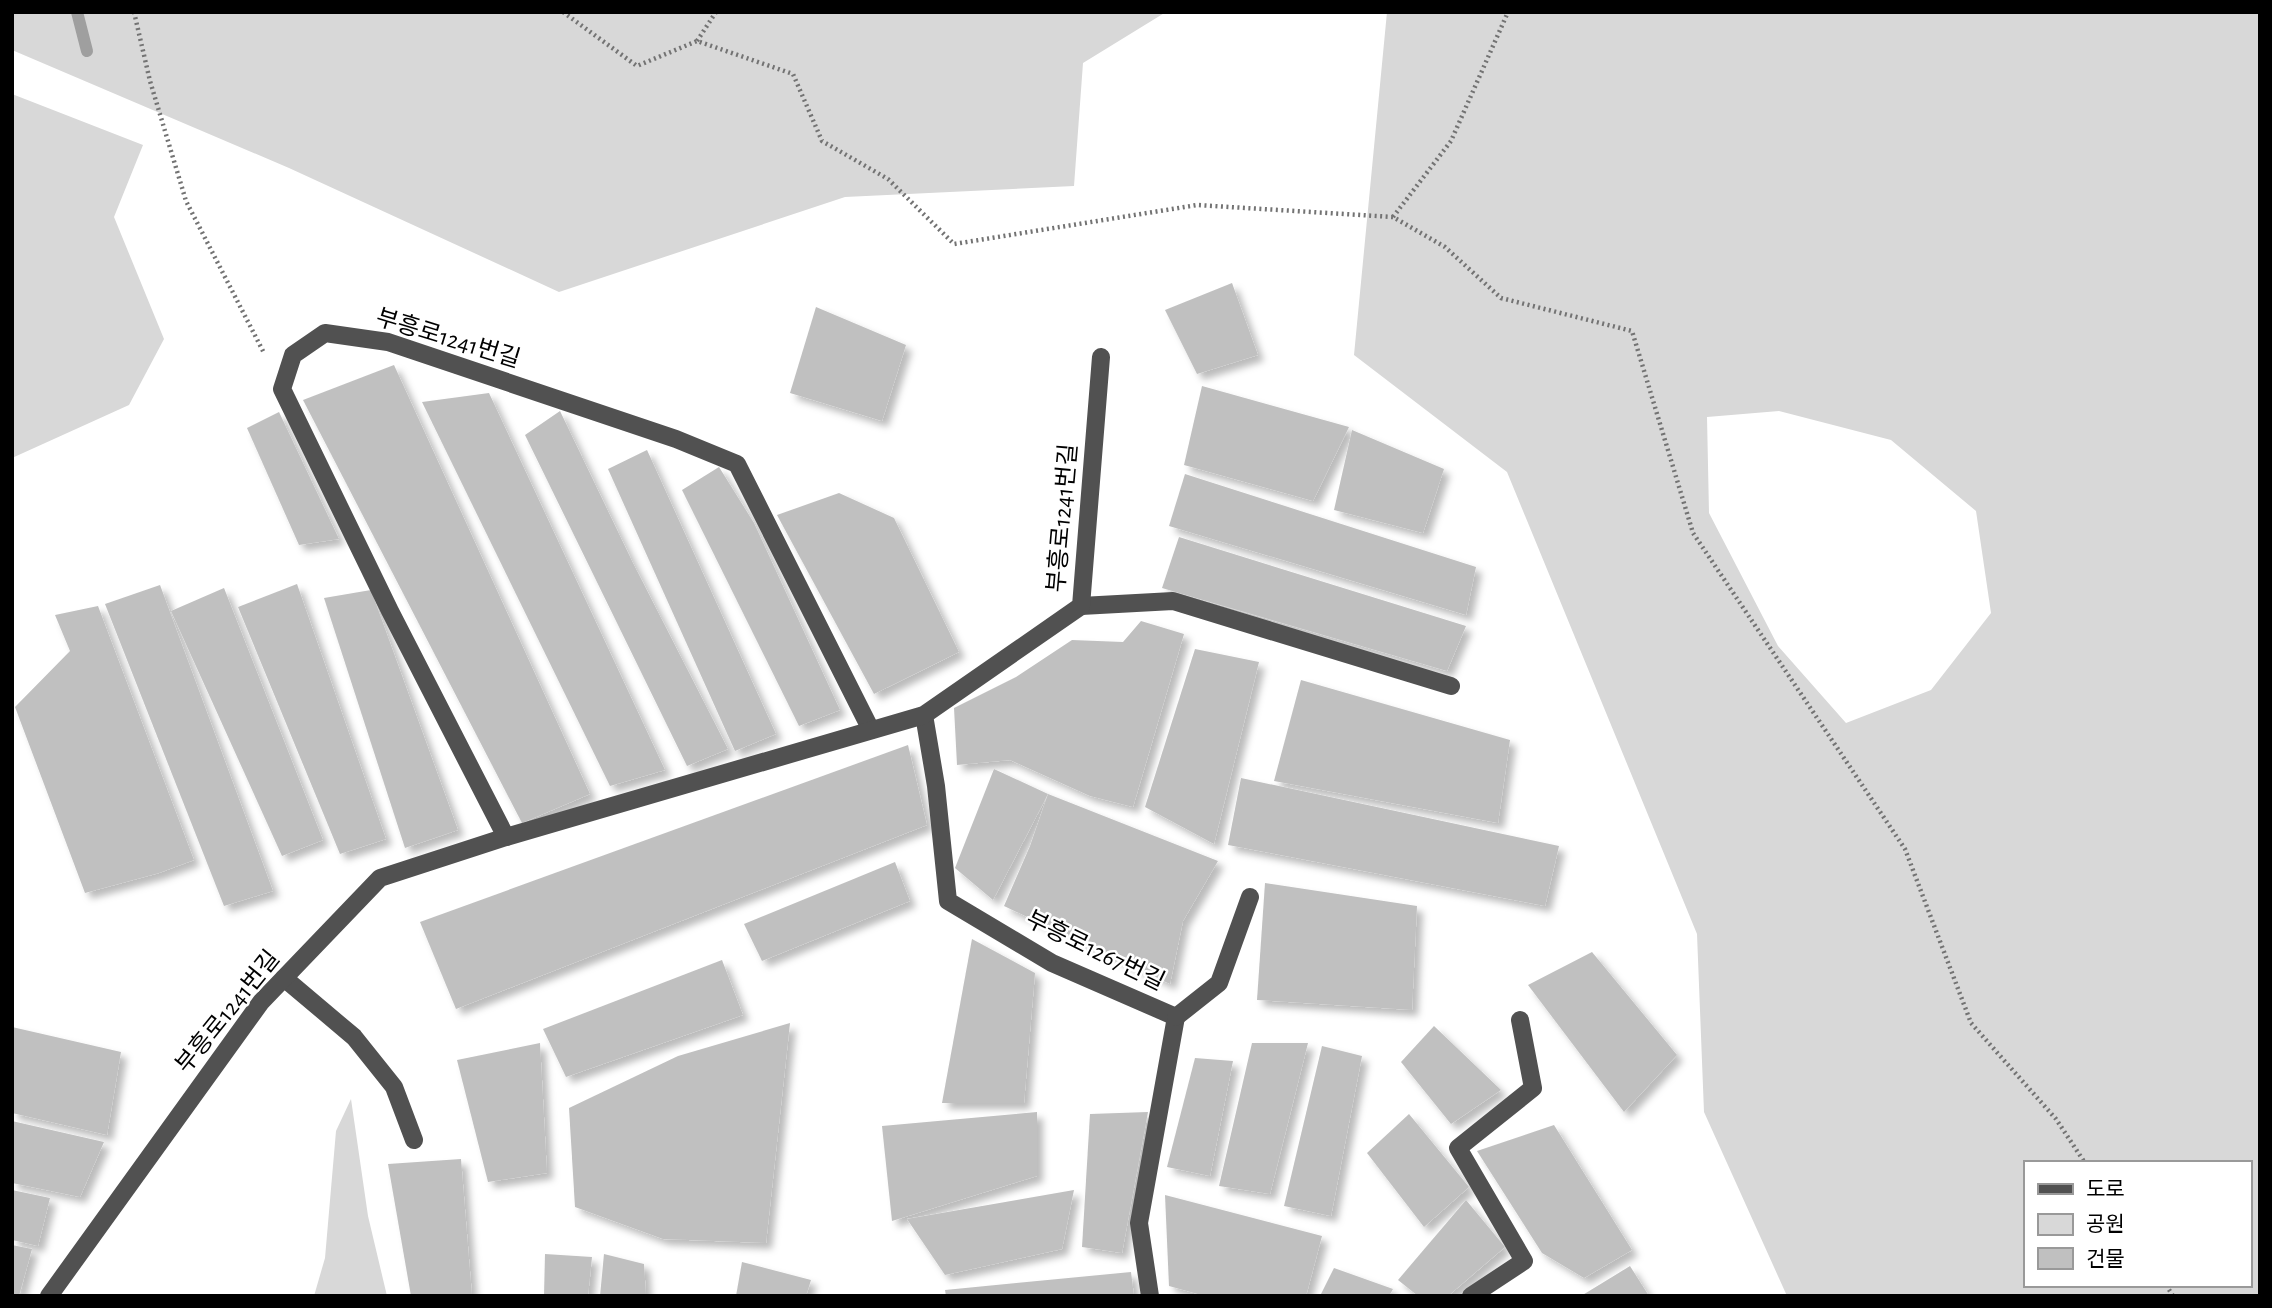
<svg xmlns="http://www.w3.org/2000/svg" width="2272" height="1308" font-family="'Alegreya Sans','Noto Sans KR',sans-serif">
<defs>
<filter id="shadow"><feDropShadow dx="6" dy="6" stdDeviation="3.5" flood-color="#0004"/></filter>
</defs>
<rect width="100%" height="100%" fill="#fff"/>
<!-- green -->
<g fill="#d8d8d8" fill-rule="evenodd">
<path d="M12,12H1166L1083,63L1074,186L845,197L559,292L289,168L12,50Z"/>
<path d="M1387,12H2260V1296H1787L1704,1112L1697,934L1507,472L1354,355ZM1779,411L1891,440L1976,511L1991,613L1931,690L1846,723L1778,646L1709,513L1707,417ZM2025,1163H2249V1285H2025Z"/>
<path d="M12,94L143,145L114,217L164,339L129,405L12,458Z"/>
<path d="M351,1099L368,1216L387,1296H314L325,1258L336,1131Z"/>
</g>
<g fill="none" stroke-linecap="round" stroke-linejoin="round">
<!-- stream -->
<path stroke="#9f9f9f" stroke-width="12" d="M77,12L87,51"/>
</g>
<!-- building -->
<g fill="#c0c0c0" filter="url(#shadow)">
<path d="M1232,283L1258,355L1197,374L1165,310Z"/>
<path d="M816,307L906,345L882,421L790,393Z"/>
<path d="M394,365L590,794L522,823L303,400Z"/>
<path d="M1202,386L1349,427L1313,501L1184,465Z"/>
<path d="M489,393L665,770L610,786L422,402Z"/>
<path d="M560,411L633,563L728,749L687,766L525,435Z"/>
<path d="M279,412L339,539L299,545L247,428Z"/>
<path d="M1352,430L1444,469L1423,533L1334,510Z"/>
<path d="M647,450L776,734L735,751L608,469Z"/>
<path d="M719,467L754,523L840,710L799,726L682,490Z"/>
<path d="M1185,474L1476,567L1466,615L1169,526Z"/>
<path d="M839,493L894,518L959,652L874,694L777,515Z"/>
<path d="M1179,537L1466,626L1447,671L1162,588Z"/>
<path d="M297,584L386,839L340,854L238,607Z"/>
<path d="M160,585L273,891L224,906L105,604Z"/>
<path d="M224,588L323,840L282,856L171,611Z"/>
<path d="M371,590L458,830L405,848L324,598Z"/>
<path d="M98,606L194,860L159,873L85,893L15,707L70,651L55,615Z"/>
<path d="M1141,621L1184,634L1133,807L1090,796L1010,760L957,765L954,708L1016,677L1072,640L1123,642Z"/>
<path d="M1195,649L1259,662L1214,844L1145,807Z"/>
<path d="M1301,680L1510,740L1498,823L1274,781Z"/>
<path d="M908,745L927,825L456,1009L420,922Z"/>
<path d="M994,769L1048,794L993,900L955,868Z"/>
<path d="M1241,778L1559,846L1545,906L1228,845Z"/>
<path d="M1048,794L1218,861L1183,921L1170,984L1004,906L1030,846Z"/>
<path d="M895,862L910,901L762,961L744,924Z"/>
<path d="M1265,883L1417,906L1412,1010L1257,1000Z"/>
<path d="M972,939L1035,973L1024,1103H942Z"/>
<path d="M1592,952L1677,1055L1624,1112L1528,985Z"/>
<path d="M722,960L743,1015L566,1077L543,1029Z"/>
<path d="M790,1023L766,1243L663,1239L575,1207L569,1108L678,1056Z"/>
<path d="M1434,1026L1501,1090L1451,1124L1401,1062Z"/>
<path d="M12,1027L121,1052L107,1135L12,1113Z"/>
<path d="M540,1043L547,1173L488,1182L457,1060Z"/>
<path d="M1252,1043H1308L1270,1194L1219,1186Z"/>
<path d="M1322,1046L1362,1056L1331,1216L1284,1206Z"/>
<path d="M1195,1058L1233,1061L1210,1176L1167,1167Z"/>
<path d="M1037,1112V1176L892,1221L882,1126Z"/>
<path d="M1148,1112L1122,1253L1082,1247L1090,1114Z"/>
<path d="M1409,1114L1469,1187L1424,1227L1367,1153Z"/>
<path d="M12,1121L104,1142L80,1197L12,1183Z"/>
<path d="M1554,1125L1632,1250L1584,1278L1542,1253L1477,1151Z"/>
<path d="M461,1159L472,1296H411L388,1164Z"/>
<path d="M12,1190L50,1198L38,1246L12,1240Z"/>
<path d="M1074,1190L1062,1249L945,1275L907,1219Z"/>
<path d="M1165,1195L1322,1236L1306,1296H1205L1169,1286Z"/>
<path d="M1466,1200L1505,1247L1448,1296H1418L1398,1280Z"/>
<path d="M12,1245L32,1249L19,1296H12Z"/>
<path d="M545,1254L592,1257L588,1296H544Z"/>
<path d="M604,1254L644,1264L646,1296H600Z"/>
<path d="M742,1262L811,1280L806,1296H736Z"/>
<path d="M1630,1266L1649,1296H1581Z"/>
<path d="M1334,1268L1393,1289L1389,1296H1320Z"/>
<path d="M1131,1272L1134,1296H946L945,1290Z"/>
</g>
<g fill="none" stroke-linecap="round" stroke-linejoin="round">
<!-- path -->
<g stroke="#737373" stroke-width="4.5" stroke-dasharray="2 3.5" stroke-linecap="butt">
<path d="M134,12L150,81L186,201L264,353"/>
<path d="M563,12L637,66L697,41L793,74L822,141L888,179L954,244L1197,205L1393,217L1445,247L1501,298L1632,331L1693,533L1905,849L1971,1023L2056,1119L2085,1163"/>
<path d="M697,41L716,12"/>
<path d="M1393,217L1451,141L1508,12"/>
<path d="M2166,1285L2173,1296"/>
</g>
<!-- minor -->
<g stroke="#515151" stroke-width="18">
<path d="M1081,606L1173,601L1451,686"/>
<path d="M924,715L936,786L948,901L1052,963L1176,1017L1139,1223L1150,1296"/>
<path d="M506,837L390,611L282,389L293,355L325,333L388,342L676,439L737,464L871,730"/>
<path d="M284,978L354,1037L394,1087L414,1140"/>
<path d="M1176,1017L1219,983L1250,897"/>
<path d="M49,1296L261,1002L380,878L506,837L924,715L1081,606L1101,357"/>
<path d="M1471,1296L1524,1261L1458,1148L1533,1088L1520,1020"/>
</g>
</g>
<g text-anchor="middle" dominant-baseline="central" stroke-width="5" stroke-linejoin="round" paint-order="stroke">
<!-- street labels -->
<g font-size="24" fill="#000" stroke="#fff">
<text transform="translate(448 339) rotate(17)">부흥로1241번길</text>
<text transform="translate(1063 518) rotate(-85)">부흥로1241번길</text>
<text transform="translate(1095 951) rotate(26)">부흥로1267번길</text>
<text transform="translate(228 1012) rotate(-51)">부흥로1241번길</text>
</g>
</g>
<!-- border -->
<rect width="2272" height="1308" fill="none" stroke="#000000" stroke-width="28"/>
<!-- legend -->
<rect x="2024" y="1161" width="228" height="126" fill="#ffffff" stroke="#999999" stroke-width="2"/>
<rect x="2038" y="1184" width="35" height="10" fill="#515151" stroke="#999999" stroke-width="2"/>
<text x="2086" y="1196" font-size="21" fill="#000000">도로</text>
<rect x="2038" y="1214" width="35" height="21" fill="#d8d8d8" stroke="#999999" stroke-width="2"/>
<text x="2086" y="1231" font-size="21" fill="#000000">공원</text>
<rect x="2038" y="1248" width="35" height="21" fill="#c0c0c0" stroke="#999999" stroke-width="2"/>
<text x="2086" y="1266" font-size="21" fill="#000000">건물</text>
</svg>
